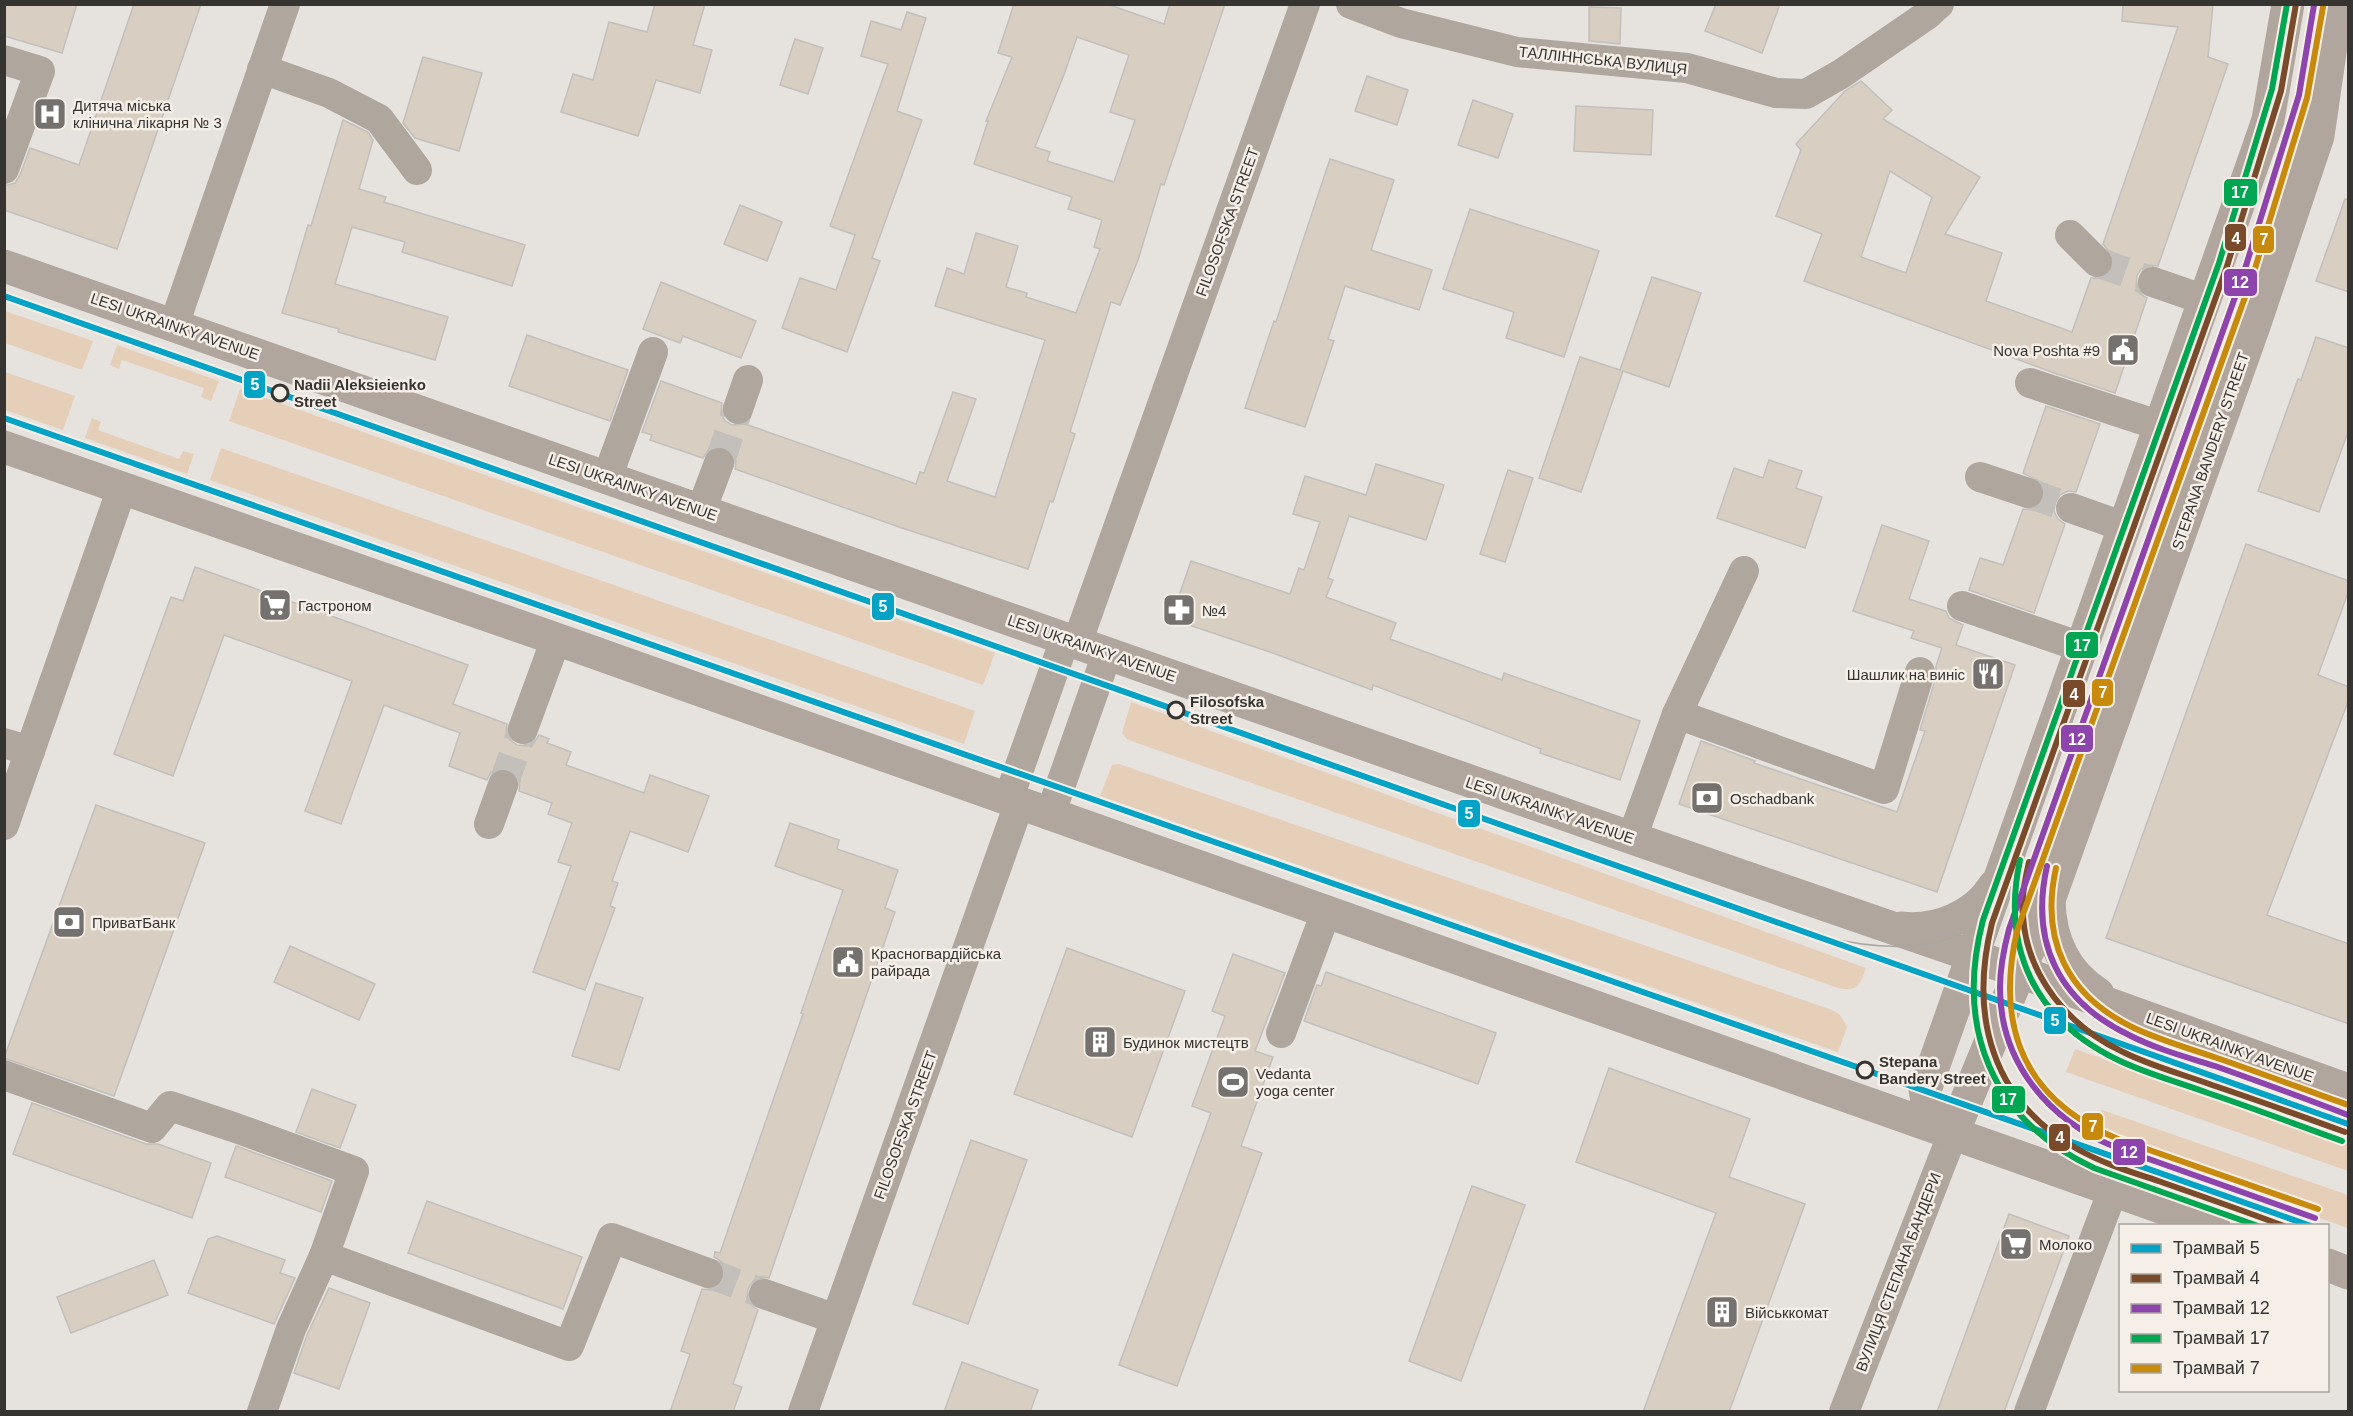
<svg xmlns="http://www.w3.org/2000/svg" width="2353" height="1416" font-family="Arial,sans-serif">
<rect width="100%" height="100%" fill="#e6e2de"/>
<!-- green -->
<g fill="#e6cfb8">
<path d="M5,311L93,341L82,370L5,343Z"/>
<path d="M117,345L219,381L211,401L201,397L204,388L122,360L119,369L110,365Z"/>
<path d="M5,372L75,396L63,430L5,410Z"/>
<path d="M240,389L995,653L983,685L229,421Z"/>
<path d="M92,418L101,422L98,430L179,459L183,451L194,454L187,474L85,438Z"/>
<path d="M221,448L975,711L964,744L210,480Z"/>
<path d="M1131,702L1866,968C1860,985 1858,992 1838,988L1134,742L1127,739L1122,733Z"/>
<path d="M1119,764L1832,1010L1840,1015L1847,1027L1838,1052L1100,796L1112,765Z"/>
<path d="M2075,1049L2348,1144V1171L2066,1072Z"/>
<path d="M2102,1110L2348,1195V1228L2091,1138Z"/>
</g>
<!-- building -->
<g fill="#d9cec2" stroke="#c2bfbc" stroke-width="1.5" fill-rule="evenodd">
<path d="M4,4H77L62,53L4,36Z"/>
<path d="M134,4H201L117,249L4,210V186L15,183L20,175L30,148L79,165Z"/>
<path d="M655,4H705L693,45L712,50L700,93L656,80L638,136L561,112L573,74L593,80L609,22L647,32Z"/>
<path d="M1014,4H1107L1164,24L1170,4H1225L1164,185L1161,184L1138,260L1120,305L1111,302L1070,432L1075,434L1053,502L1050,501L1028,569L902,528L735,469L736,461L733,453L724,447L717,446L709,449L703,458L650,440L652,435L642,432L661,381L722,403L721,413L725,421L732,425L745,424L916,484L920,472L924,473L953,392L976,399L947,481L995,497L1045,340L935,306L947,268L964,274L976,233L1018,246L1006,287L1027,293L1026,297L1076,313L1100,249L1094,247L1102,220L1068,209L1072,197L974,164L988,121H986L1012,57L998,53ZM1077,37L1129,55L1110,112L1135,120L1114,182L1047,161L1050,152L1035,147L1065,72Z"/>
<path d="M1716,4H1780L1762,53L1705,31Z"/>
<path d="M2123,4H2213L2208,57L2228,64L2158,266L2149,265L2141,269L2137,276L2136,286L2140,294L2147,298L2115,393L2057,374L1804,281L1822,234L1776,216L1801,150L1796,144L1845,91L1861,81L1892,110L1883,119L1980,177L1945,234L2002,253L1986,301L2072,332L2091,278H2102L2109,275L2113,267V257L2103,244L2178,27L2122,21ZM1890,171L1932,197L1906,273L1861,257Z"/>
<path d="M1589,7L1621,8L1620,44L1589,41Z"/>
<path d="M907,12L926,18L897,111L922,120L872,258L880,261L847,352L782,328L800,278L836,290L855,235L830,226L888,64L861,56L871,21L901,30Z"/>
<path d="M795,39L823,48L808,94L780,85Z"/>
<path d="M423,57L482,73L459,151L415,138L403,123Z"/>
<path d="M1367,76L1408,90L1397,125L1355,111Z"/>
<path d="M1473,100L1513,114L1498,158L1458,145Z"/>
<path d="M1576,106L1653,110L1651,155L1574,151Z"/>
<path d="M343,120L368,132L373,140L359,189L386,197L384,202L525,245L512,286L402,252L405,242L352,227L335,284L448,317L435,360L338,332L339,329L282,313L308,225L311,226Z"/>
<path d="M1330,159L1394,180L1371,250L1432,270L1419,310L1345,286L1328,339L1334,341L1305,427L1245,408L1274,321L1276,322Z"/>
<path d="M2345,199L2349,200V292L2316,281Z"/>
<path d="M740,205L782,222L767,261L724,244Z"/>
<path d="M1470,209L1599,251L1564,357L1506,338L1514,312L1443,289Z"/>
<path d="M1652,277L1701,293L1669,387L1623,371L1581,492L1539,478L1580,357L1620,370Z"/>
<path d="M661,282L756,321L741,358L683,336L680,343L643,329Z"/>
<path d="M527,335L628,370L610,421L509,386Z"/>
<path d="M2316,337L2349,348V429L2319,512L2258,491L2298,379L2301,380Z"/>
<path d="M2046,406L2100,424L2076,492L2068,491L2060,495L2055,503L2054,511L2058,519L2065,524L2034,613L1969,590L1980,558L2003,565L2023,509L2032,510L2040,505L2044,499L2045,490L2041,482L2023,473Z"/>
<path d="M1769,460L1802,471L1796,488L1822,497L1805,548L1717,518L1734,468L1763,478Z"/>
<path d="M1376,464L1444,485L1426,540L1349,516L1328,578L1333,580L1326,597L1396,623L1390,639L1502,680L1504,673L1640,721L1620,780L1540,753L1541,749L1373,685L1372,690L1270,652L1171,619L1191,561L1290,594L1299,568L1304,570L1320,522L1293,514L1305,476L1366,495Z"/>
<path d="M1508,470L1533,478L1505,562L1480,554Z"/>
<path d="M1882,525L1929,541L1909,599L1946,611L1949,618L1963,625L1956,645L2015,665L1937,892L1679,804L1701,741L1755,761L1754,763L1897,812L1925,731L1920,730L1936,677V666L1942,648L1911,638L1914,631L1853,611Z"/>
<path d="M2246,544L2349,581V590L2318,675L2349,687V699L2267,915L2349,944V1024L2106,938Z"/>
<path d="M195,567L468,665L453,704L507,724L506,733L510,740L517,745L527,746L534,743L539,735L549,739L547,743L571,752L566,765L644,793L650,775L709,796L688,852L630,831L612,881L618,883L610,906L615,908L585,990L533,972L571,866L558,862L572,823L548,814L552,803L519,791L520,781L516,774L509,769L499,768L491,772L487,780L449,766L460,733L384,705L341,824L305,811L352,681L224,635L173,776L114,754L171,597L183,601Z"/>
<path d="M96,805L205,843L114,1096L4,1058Z"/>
<path d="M790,823L839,840L837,849L898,870L885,908L895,912L769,1278L761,1277L753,1281L748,1289L747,1298L751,1305L758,1310L733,1384L742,1387L733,1412H670L690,1354L681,1351L702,1289L710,1290L719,1287L724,1278L725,1269L722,1262L714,1257L715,1252L720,1253L803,1014L801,1013L843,890L775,866Z"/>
<path d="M290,946L375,984L359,1020L274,982Z"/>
<path d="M1067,948L1185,991L1132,1137L1014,1094Z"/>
<path d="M1233,954L1285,973L1255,1051L1273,1057L1241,1146L1262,1153L1177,1386L1119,1365L1211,1113L1192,1106L1225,1016L1212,1011Z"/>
<path d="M1326,972L1496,1033L1478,1084L1304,1021L1317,985L1321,986Z"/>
<path d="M596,983L643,998L619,1070L572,1056Z"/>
<path d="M1609,1068L1750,1119L1729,1177L1805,1204L1729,1412H1643L1716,1213L1576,1162Z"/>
<path d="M312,1089L356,1105L340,1148L296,1132Z"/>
<path d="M32,1103L146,1144H158L211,1163L192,1218L13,1154Z"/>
<path d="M971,1140L1027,1160L968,1324L913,1304Z"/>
<path d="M236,1146L332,1181L321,1212L225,1177Z"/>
<path d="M1472,1186L1525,1205L1461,1381L1409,1361Z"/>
<path d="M427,1201L582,1257L563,1309L408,1253Z"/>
<path d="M2009,1214L2069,1236L2004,1412H1937Z"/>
<path d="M217,1236L285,1260L280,1273L295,1278L274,1324L188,1293L208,1239Z"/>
<path d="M154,1260L168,1295L71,1333L57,1297Z"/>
<path d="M329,1288L370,1303L339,1389L294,1373L307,1335Z"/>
<path d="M962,1362L1038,1390L1030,1412H944Z"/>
</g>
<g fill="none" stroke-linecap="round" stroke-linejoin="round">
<!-- minor-tunnel -->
<g stroke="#c3bfbb" stroke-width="30" stroke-dasharray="30 15" stroke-linecap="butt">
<path d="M2097,262L2153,282"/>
<path d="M719,463L738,409"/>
<path d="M2028,493L2071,508"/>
<path d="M503,785L523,729"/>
<path d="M708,1273L764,1294"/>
</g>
<!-- minor -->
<g stroke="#afa69d" stroke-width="30">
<path d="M1351,4L1401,23L1517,52L1687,68L1776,93L1806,94L1841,74L1927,15L1939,4"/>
<path d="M4,60L40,71L4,169"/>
<path d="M262,69L329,93L379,119L417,170"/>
<path d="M2070,235L2097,262"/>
<path d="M2153,282L2205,300"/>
<path d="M174,325L285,4"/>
<path d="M2030,383L2161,426"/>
<path d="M738,409L748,380"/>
<path d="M1980,477L2028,493"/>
<path d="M607,478L653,352"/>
<path d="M2071,508L2125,527"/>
<path d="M701,511L719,463"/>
<path d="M1962,606L2081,647"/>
<path d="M1077,643L1305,4"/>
<path d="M1677,714L1884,789L1920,672"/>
<path d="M523,729L556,639"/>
<path d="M4,743L30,751"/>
<path d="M1008,800L1065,639"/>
<path d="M1050,815L1107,654"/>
<path d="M489,824L503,785"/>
<path d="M4,825L122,488"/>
<path d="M1632,838L1677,714L1744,571"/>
<path d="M1281,1033L1326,912"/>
<path d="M4,1075L152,1128L170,1106L236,1128L354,1171L324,1256L569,1346L612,1238L708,1273"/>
<path d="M764,1294L836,1319"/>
<path d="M262,1412L291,1329L324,1256"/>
<path d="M803,1412L1019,804"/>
<path d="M1844,1412L1953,1133"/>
<path d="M2029,1412L2113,1190"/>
</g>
<!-- major -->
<g stroke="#b0a69d" stroke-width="33">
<path d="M4,266L1632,838L2020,972L2348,1090"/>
<path d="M4,447L556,639L2214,1226"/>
<path d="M2049,901C2050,940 2065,973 2098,994"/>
<path d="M1901,928C1936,932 1976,916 1994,886"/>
<path d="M1953,1133C1937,1121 1928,1111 1925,1090L2258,149L2268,120L2288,4"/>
<path d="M1953,1133L2049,900L2254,326L2318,136L2337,4"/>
<path d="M2328,1265L2348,1273"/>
</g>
<!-- tram -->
<path stroke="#aaa6a0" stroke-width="1.5" d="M1821,936C1893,954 1975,956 2016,883"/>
<!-- tram-1 casing -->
<g stroke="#f6efe8" stroke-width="10">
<g id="tram-1">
<path d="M4,296L2348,1124"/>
<path d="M4,418L2311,1226"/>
</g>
</g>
<!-- tram-2 casing -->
<g stroke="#f6efe8" stroke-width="10">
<g id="tram-2">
<path d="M2029,862C2025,880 2021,898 2023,916C2027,977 2069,1027 2123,1052C2151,1066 2182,1074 2212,1085C2257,1100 2301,1116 2345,1132"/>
<path d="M2284,1226C2244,1211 2204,1197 2164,1183C2135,1173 2106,1165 2079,1150C1991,1101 1969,1016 1992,923L2227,266L2281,91L2296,4"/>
</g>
</g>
<!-- tram-3 casing -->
<g stroke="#f6efe8" stroke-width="10">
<g id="tram-3">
<path d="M2314,5L2299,95L2244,272L2009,929C2004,948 2000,968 2000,988C2000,1063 2049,1120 2115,1147L2315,1218"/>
<path d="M2047,866C2030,942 2058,1001 2129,1035C2156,1049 2186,1057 2215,1066C2260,1082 2304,1098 2348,1115"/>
</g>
</g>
<!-- tram-4 casing -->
<g stroke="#f6efe8" stroke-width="10">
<g id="tram-4">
<path d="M2020,860C2001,949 2035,1020 2118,1060C2147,1074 2178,1082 2208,1093C2253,1108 2297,1125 2342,1141"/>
<path d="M2258,1226L2094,1168C1991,1120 1955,1028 1983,920L2219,263L2272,89L2287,4"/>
</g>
</g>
<!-- tram-5 casing -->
<g stroke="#f6efe8" stroke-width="10">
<g id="tram-5">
<path d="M2056,868C2040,940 2067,996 2134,1028C2162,1041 2191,1049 2220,1059C2263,1074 2306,1090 2348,1105"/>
<path d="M2318,1209L2118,1139C2024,1100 1995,1027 2017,931L2253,275L2307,98L2323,7"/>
</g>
</g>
<!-- tram-1 -->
<use href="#tram-1" stroke="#03a3c6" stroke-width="6"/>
<!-- tram-2 -->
<use href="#tram-2" stroke="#7a4b2a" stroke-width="6"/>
<!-- tram-3 -->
<use href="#tram-3" stroke="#8e44ad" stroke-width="6"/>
<!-- tram-4 -->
<use href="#tram-4" stroke="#00a651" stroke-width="6"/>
<!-- tram-5 -->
<use href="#tram-5" stroke="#c78a0c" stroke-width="6"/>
</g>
<!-- icons -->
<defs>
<g id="hospital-square" transform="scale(1.725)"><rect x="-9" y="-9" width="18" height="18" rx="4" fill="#74716e" stroke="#f6efe8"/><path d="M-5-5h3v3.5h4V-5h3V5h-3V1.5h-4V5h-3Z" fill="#fff"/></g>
<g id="civic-square" transform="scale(1.725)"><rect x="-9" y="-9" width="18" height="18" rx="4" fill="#74716e" stroke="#f6efe8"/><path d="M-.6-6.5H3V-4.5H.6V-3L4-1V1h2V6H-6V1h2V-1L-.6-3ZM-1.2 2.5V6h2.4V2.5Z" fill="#fff"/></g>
<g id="supermarket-square" transform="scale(1.725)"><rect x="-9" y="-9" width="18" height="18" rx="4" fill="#74716e" stroke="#f6efe8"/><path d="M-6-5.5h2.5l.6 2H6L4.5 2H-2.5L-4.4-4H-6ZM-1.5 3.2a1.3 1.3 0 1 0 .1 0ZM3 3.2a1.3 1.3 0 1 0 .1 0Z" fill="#fff"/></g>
<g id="pharmacy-square" transform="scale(1.725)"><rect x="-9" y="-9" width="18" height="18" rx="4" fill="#74716e" stroke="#f6efe8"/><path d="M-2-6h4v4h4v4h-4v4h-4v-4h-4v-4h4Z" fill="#fff"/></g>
<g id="restaurant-square" transform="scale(1.725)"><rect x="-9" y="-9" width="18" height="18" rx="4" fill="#74716e" stroke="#f6efe8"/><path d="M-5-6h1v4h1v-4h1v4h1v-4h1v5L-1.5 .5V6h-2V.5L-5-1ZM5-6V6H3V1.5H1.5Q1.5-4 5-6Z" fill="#fff"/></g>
<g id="bank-square" transform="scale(1.725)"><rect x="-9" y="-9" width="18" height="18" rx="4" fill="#74716e" stroke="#f6efe8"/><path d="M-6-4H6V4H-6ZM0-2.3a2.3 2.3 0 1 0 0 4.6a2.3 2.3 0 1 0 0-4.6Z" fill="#fff"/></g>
<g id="building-square" transform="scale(1.725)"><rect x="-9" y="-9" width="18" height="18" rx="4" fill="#74716e" stroke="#f6efe8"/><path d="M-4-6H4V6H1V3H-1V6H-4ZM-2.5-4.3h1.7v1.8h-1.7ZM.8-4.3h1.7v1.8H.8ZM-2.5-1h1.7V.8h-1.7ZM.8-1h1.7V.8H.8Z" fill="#fff"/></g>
<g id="stadium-square" transform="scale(1.725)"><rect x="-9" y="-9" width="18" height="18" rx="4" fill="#74716e" stroke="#f6efe8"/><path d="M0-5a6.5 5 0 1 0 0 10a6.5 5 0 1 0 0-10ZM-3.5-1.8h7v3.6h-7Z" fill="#fff"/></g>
</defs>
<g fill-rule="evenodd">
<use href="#hospital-square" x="50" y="114"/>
<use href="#civic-square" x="2123" y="350"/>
<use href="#supermarket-square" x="275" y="605"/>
<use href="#pharmacy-square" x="1179" y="610"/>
<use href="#restaurant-square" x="1988" y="674"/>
<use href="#bank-square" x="1707" y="798"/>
<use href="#bank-square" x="69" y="922"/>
<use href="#civic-square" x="848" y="962"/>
<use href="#building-square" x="1100" y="1042"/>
<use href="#stadium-square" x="1233" y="1082"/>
<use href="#supermarket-square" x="2016" y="1244"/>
<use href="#building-square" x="1722" y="1312"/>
</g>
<!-- markers -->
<g fill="#f6efe8" stroke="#363431" stroke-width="3">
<circle cx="280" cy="393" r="8"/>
<circle cx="1176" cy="710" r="8"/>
<circle cx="1865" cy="1070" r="8"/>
</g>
<g text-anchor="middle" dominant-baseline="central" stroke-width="5" stroke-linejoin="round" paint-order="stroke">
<!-- street labels -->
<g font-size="15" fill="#363431" stroke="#f6efe8">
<text transform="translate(1603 60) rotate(6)">ТАЛЛІННСЬКА ВУЛИЦЯ</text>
<text transform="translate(1227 222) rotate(-70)">FILOSOFSKA STREET</text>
<text transform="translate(175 326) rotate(19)">LESI UKRAINKY AVENUE</text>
<text transform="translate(2210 451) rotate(-71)">STEPANA BANDERY STREET</text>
<text transform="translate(633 487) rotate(19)">LESI UKRAINKY AVENUE</text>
<text transform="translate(1092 648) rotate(19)">LESI UKRAINKY AVENUE</text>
<text transform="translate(1550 810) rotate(19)">LESI UKRAINKY AVENUE</text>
<text transform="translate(2230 1047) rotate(20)">LESI UKRAINKY AVENUE</text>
<text transform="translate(905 1125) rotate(-70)">FILOSOFSKA STREET</text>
<text transform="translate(1898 1272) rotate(-69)">ВУЛИЦЯ СТЕПАНА БАНДЕРИ</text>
</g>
<!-- poi labels -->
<g font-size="15" fill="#363431" stroke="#f6efe8" text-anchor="start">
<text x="73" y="105">Дитяча міська<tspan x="73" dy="17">клінична лікарня № 3</tspan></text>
<text x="2100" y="350" text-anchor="end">Nova Poshta #9</text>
<text x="298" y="605">Гастроном</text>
<text x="1202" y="610">№4</text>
<text x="1965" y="674" text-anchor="end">Шашлик на виніс</text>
<text x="1730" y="798">Oschadbank</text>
<text x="92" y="922">ПриватБанк</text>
<text x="871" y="953">Красногвардійська<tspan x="871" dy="17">райрада</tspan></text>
<text x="1123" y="1042">Будинок мистецтв</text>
<text x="1256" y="1073">Vedanta<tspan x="1256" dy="17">yoga center</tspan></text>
<text x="2039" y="1244">Молоко</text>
<text x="1745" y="1312">Військкомат</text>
</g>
<!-- stop labels -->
<g font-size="15" font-weight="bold" fill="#363431" stroke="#f6efe8" text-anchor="start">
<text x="294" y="384">Nadii Aleksieienko<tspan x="294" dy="17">Street</tspan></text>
<text x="1190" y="701">Filosofska<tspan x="1190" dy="17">Street</tspan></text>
<text x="1879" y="1061">Stepana<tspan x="1879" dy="17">Bandery Street</tspan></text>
</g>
</g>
<g stroke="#f6efe8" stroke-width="2">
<rect x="2223" y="178" width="35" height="29" rx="6" fill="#00a651"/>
<rect x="2224" y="223" width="23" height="29" rx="6" fill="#7a4b2a"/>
<rect x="2252" y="225" width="23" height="29" rx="6" fill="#c78a0c"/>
<rect x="2223" y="268" width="35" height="29" rx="6" fill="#8e44ad"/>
<rect x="243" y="370" width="23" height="29" rx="6" fill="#03a3c6"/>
<rect x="871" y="592" width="24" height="29" rx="6" fill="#03a3c6"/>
<rect x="2065" y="631" width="34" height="28" rx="6" fill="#00a651"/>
<rect x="2091" y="678" width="23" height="29" rx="6" fill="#c78a0c"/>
<rect x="2062" y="679" width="24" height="29" rx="6" fill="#7a4b2a"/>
<rect x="2060" y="724" width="34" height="29" rx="6" fill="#8e44ad"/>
<rect x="1457" y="799" width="24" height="29" rx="6" fill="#03a3c6"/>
<rect x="2043" y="1006" width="24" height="29" rx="6" fill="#03a3c6"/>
<rect x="1991" y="1085" width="35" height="29" rx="6" fill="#00a651"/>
<rect x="2081" y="1112" width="23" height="29" rx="6" fill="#c78a0c"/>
<rect x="2048" y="1123" width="23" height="29" rx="6" fill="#7a4b2a"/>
<rect x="2112" y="1138" width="34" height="28" rx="6" fill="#8e44ad"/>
</g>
<g font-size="16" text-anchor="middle" font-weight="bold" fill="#fff">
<text x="2240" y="198">17</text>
<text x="2236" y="244">4</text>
<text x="2264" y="245">7</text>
<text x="2240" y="288">12</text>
<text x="255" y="390">5</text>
<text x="883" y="612">5</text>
<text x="2082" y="651">17</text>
<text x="2103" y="698">7</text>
<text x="2074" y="700">4</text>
<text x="2077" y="745">12</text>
<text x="1469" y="819">5</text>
<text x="2055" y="1026">5</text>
<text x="2008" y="1105">17</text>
<text x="2093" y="1132">7</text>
<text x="2060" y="1143">4</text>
<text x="2129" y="1158">12</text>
</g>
<!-- border -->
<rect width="2353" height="1416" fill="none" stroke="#363431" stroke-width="12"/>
<!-- legend -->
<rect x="2119" y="1224" width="210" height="168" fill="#f6efe8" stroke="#a9a49f" stroke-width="1.5"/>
<rect x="2131" y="1244" width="30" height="9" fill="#03a3c6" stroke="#a9a49f" stroke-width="1.5"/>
<text x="2173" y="1254" font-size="18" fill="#363431">Трамвай 5</text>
<rect x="2131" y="1274" width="30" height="9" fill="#7a4b2a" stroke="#a9a49f" stroke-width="1.5"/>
<text x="2173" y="1284" font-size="18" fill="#363431">Трамвай 4</text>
<rect x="2131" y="1304" width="30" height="9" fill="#8e44ad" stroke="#a9a49f" stroke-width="1.5"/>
<text x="2173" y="1314" font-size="18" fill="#363431">Трамвай 12</text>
<rect x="2131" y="1334" width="30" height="9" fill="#00a651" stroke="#a9a49f" stroke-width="1.5"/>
<text x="2173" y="1344" font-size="18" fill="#363431">Трамвай 17</text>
<rect x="2131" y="1364" width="30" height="9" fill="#c78a0c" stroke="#a9a49f" stroke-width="1.5"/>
<text x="2173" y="1374" font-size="18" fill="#363431">Трамвай 7</text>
</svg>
